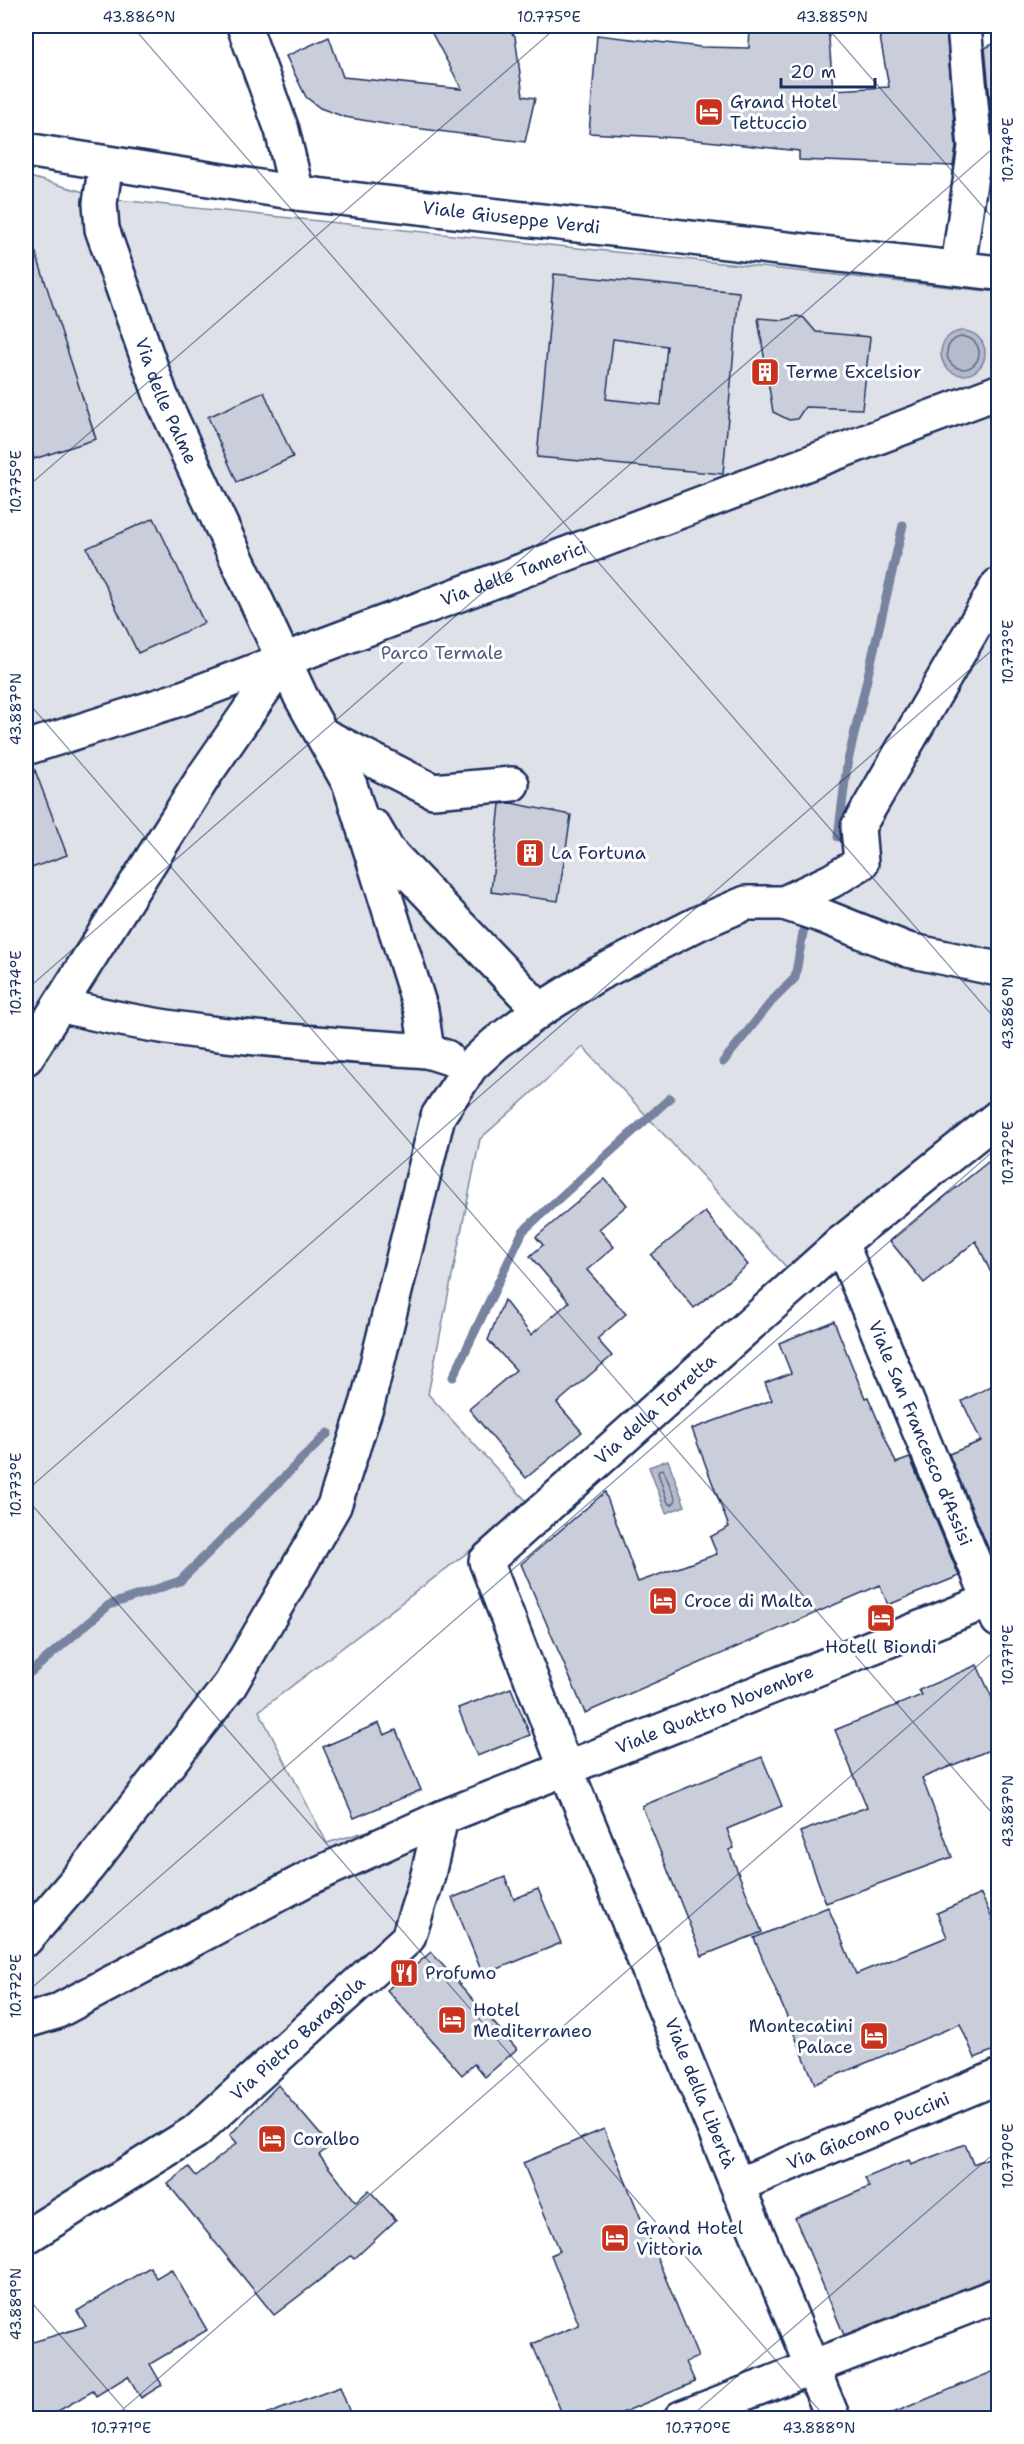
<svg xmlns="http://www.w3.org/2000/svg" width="1024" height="2444" font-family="'Shantell Sans',sans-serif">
<rect width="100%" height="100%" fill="#fff"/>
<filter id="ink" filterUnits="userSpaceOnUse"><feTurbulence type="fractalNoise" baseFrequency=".0167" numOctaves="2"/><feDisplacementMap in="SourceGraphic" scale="12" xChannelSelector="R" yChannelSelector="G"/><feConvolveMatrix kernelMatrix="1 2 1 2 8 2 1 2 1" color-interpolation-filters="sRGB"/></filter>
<g filter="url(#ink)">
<!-- green -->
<path fill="#dee1e7" stroke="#7c88a2" stroke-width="1.5" d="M26,176L109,199L998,292V1099L790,1271L583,1047L480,1139L428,1394L530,1505L259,1711L327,1843L428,1813L394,1937L189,2124L26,2221Z"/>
<!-- water -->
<g fill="#b5bbca" stroke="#77839f" stroke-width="1.5">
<circle cx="963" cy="353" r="22"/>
<path d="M668,1460L685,1506L666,1513L649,1467Z"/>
</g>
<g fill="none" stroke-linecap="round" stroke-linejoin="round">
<!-- shore -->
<g stroke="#596789" stroke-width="1.5">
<circle cx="963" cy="353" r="16"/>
<path d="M663,1469L676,1500L672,1505L668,1503L658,1473L659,1470Z"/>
</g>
<!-- stream -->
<g stroke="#77839f" stroke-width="9">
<path d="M838,837L847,765L903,525"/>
<path d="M723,1062L772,1001L795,978L804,927"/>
<path d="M453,1377L523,1231L670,1098"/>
<path d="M26,1676L109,1605L180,1581L328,1433"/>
</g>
</g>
<!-- building -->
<g fill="#caceda" stroke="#1b2f5e" stroke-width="1.5" fill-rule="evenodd">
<path d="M428,26H502L515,36L523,96L535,98L525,142L391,125L345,117L320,108L306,97L286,56L329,37L343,77L462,89Z"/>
<path d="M750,26H828L833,90L889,87L878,26H946L956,147L953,166L799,160V151L679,138L589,133L597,35L701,47L749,48Z"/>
<path d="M999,41V168H991L994,145L985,48Z"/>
<path d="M31,238L96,439L34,459L26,432V239Z"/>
<path d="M554,274L739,292L723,474L537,457ZM613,339L667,346L661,405L606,399Z"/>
<path d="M797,316L804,318L816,332L870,337L862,409L805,407L797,419L789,420L773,412L758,318L783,320Z"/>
<path d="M264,392L293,457L237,482L208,417Z"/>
<path d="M154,518L204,623L138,653L87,548Z"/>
<path d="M33,765L67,855L26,870V766Z"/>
<path d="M511,803L571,815L558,901L491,892L500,804Z"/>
<path d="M988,1162L999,1174V1290L976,1241L924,1283L890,1241Z"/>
<path d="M605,1179L627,1205L599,1229L614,1247L587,1270L626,1314L597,1339L612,1356L557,1403L582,1432L526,1478L469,1409L516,1370L488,1340L504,1300L531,1335L569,1302L530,1256L543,1245L536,1237Z"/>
<path d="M705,1212L748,1265L694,1308L651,1255Z"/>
<path d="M834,1321L865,1398L868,1397L896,1463L910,1458L959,1576L888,1605L880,1585L585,1713L521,1564L605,1492L638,1582L717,1554L710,1537L729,1527L692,1429L772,1400L765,1383L791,1373L779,1343Z"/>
<path d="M999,1382V1560L994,1562L949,1454L981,1441L962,1401Z"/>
<path d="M977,1665L999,1713V1746L922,1778L952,1857L826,1903L800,1832L867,1807L835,1730L922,1695L919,1690Z"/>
<path d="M511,1688L530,1735L477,1756L458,1708Z"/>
<path d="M379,1723L384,1735L396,1730L421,1790L354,1818L323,1747Z"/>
<path d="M762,1757L782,1806L727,1829L734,1848L729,1850L762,1932L702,1956L642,1806Z"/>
<path d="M505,1877L514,1899L538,1889L561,1943L483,1975L452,1898Z"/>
<path d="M981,1894L999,1934V2048L975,2058L960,2024L815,2084L754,1938L828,1907L856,1974L947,1937L937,1913Z"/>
<path d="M431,1952L517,2049L485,2077L474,2064L462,2075L387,1990Z"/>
<path d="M278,2085L330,2146L319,2155L356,2202L369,2190L396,2220L354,2259L351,2256L274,2315L168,2184L189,2167L196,2176L237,2143L230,2135Z"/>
<path d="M604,2129L698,2357L686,2362L695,2382L610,2418H564L532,2344L579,2325L551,2255L560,2251L523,2163Z"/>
<path d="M965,2144L973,2164L999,2154V2277L991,2278L844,2335L795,2218L869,2187L865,2178L909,2160L911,2165Z"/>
<path d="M150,2267L156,2278L171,2269L207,2330L150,2364L162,2385L141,2398L128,2376L96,2396L93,2391L46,2418H26V2344L86,2326L77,2311Z"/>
<path d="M999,2369V2418H881Z"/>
<path d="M340,2387L352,2418H262V2416Z"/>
</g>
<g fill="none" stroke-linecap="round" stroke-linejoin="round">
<!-- minor casing -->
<g stroke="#1b2f5e" stroke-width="38">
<g id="minor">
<path d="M244,26L282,130L297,193"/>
<path id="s1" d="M26,150L297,193L998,273"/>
<path id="s2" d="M106,163L100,203L102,229L161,396L301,697L350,785L421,1010L427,1051"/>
<path d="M958,267L975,147L964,26"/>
<path d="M325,736L433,791L512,784"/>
<path id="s3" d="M26,748L180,699L998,392"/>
<path d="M374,827L388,851L540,1010"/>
<path d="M784,903L820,915L908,950L998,969"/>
<path d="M60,1005C181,1037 303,1042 427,1051L446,1057"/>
<path d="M26,1058L206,773L285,659"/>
<path id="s4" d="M841,1243L998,1620"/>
<path d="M26,1939L88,1867L230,1685L334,1506L368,1401L438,1116L471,1066L496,1043L540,1010L598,974L699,923L746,903H784L831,881L861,863L858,827L998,585"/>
<path d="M26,2021L56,2012L309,1878L441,1818"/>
<path id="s5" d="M738,2185L998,2077"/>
<path id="s6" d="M26,2237L195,2132L408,1938L427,1879L441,1818L998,1597"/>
<path d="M681,2418L998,2295"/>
<path id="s7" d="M833,2418L566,1769L486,1561L841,1243L998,1117"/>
</g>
</g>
<!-- minor -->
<use href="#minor" stroke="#fff" stroke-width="33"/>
</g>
</g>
<!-- ticks -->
<path fill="none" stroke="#1b2f5e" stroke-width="1.5" stroke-opacity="0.45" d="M132,26L998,1022M826,26L998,224M26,488L558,26M26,700L998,1820M26,990L998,144M26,1491L998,645M26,1498L826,2418M26,1993L998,1147M26,2296L132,2418M113,2418L998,1648M689,2418L998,2150"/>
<!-- icons -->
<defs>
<g id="hotel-square" transform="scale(1.5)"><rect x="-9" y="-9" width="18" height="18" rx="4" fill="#c8321e" stroke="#fff"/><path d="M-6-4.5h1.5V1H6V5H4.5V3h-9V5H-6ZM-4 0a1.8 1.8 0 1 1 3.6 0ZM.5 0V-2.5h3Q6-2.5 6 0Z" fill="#fff"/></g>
<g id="building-square" transform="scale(1.5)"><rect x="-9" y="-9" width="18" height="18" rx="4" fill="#c8321e" stroke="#fff"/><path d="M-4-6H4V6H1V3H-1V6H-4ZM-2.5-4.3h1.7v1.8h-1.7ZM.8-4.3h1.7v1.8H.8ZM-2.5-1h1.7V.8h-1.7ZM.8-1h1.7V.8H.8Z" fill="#fff"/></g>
<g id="restaurant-square" transform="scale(1.5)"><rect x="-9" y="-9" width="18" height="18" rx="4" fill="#c8321e" stroke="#fff"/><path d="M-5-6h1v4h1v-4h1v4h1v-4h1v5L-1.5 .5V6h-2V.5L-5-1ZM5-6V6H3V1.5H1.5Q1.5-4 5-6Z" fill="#fff"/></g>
</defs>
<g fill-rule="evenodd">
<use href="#hotel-square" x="709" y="112"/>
<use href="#building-square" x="765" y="372"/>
<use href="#building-square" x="530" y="853"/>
<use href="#hotel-square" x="663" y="1601"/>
<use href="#hotel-square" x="881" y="1618"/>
<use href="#restaurant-square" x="404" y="1973"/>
<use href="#hotel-square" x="452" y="2020"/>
<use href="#hotel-square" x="874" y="2036"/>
<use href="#hotel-square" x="272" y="2139"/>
<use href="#hotel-square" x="615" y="2238"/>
</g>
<g text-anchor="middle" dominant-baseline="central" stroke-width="6" stroke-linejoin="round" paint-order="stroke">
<!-- poi labels -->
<g font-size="18" fill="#1b2f5e" stroke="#fff" text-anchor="start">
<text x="730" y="102">Grand Hotel<tspan x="730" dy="21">Tettuccio</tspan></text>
<text x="786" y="372">Terme Excelsior</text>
<text x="551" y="853">La Fortuna</text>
<text x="684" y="1601">Croce di Malta</text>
<text x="881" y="1647" text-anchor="middle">Hotell Biondi</text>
<text x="425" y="1973">Profumo</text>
<text x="473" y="2010">Hotel<tspan x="473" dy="21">Mediterraneo</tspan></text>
<text x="853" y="2026" text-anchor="end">Montecatini<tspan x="853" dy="21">Palace</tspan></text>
<text x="293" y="2139">Coralbo</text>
<text x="636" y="2228">Grand Hotel<tspan x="636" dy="21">Vittoria</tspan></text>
</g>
<!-- street labels -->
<g font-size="18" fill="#1b2f5e" stroke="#fff">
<text stroke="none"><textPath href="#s1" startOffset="490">Viale Giuseppe Verdi</textPath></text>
<text stroke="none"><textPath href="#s2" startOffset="250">Via delle Palme</textPath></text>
<text stroke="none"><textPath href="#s3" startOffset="518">Via delle Tamerici</textPath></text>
<text stroke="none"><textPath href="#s7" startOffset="1152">Via della Torretta</textPath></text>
<text stroke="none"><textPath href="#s4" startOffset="206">Viale San Francesco d'Assisi</textPath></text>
<text stroke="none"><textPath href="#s6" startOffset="906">Viale Quattro Novembre</textPath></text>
<text stroke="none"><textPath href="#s6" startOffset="338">Via Pietro Baragiola</textPath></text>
<text transform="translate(700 2093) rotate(68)">Viale della Libertà</text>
<text stroke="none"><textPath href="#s5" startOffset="141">Via Giacomo Puccini</textPath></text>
</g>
<!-- park labels -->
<g font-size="18" fill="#4c5c80" stroke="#fff">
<text x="442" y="653">Parco Termale</text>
</g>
</g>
<!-- margin -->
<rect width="1024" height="2444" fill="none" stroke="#fff" stroke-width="66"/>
<!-- scale -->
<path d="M781 78v9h94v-9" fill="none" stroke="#1b2f5e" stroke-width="3"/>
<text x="790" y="78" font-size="18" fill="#1b2f5e" stroke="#ffffff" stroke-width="4.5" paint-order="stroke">20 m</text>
<rect x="33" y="33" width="958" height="2378" fill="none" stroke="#1b2f5e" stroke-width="2"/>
<g font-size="15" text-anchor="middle" fill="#1b2f5e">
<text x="139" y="22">43.886°N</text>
<text x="549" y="22">10.775°E</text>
<text x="832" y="22">43.885°N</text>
<text transform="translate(1008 150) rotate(-90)" y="5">10.774°E</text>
<text transform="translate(16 482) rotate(-90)" y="5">10.775°E</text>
<text transform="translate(1008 652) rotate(-90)" y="5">10.773°E</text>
<text transform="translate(16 709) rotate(-90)" y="5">43.887°N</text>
<text transform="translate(16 983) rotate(-90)" y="5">10.774°E</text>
<text transform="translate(1008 1013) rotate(-90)" y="5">43.886°N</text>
<text transform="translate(1008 1153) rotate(-90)" y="5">10.772°E</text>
<text transform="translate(16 1485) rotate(-90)" y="5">10.773°E</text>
<text transform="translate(1008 1655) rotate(-90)" y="5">10.771°E</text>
<text transform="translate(1008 1811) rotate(-90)" y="5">43.887°N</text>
<text transform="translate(16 1986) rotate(-90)" y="5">10.772°E</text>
<text transform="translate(1008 2156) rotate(-90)" y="5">10.770°E</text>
<text transform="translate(16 2304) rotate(-90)" y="5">43.889°N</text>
<text x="121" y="2433">10.771°E</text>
<text x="698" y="2433">10.770°E</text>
<text x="819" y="2433">43.888°N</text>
</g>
</svg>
